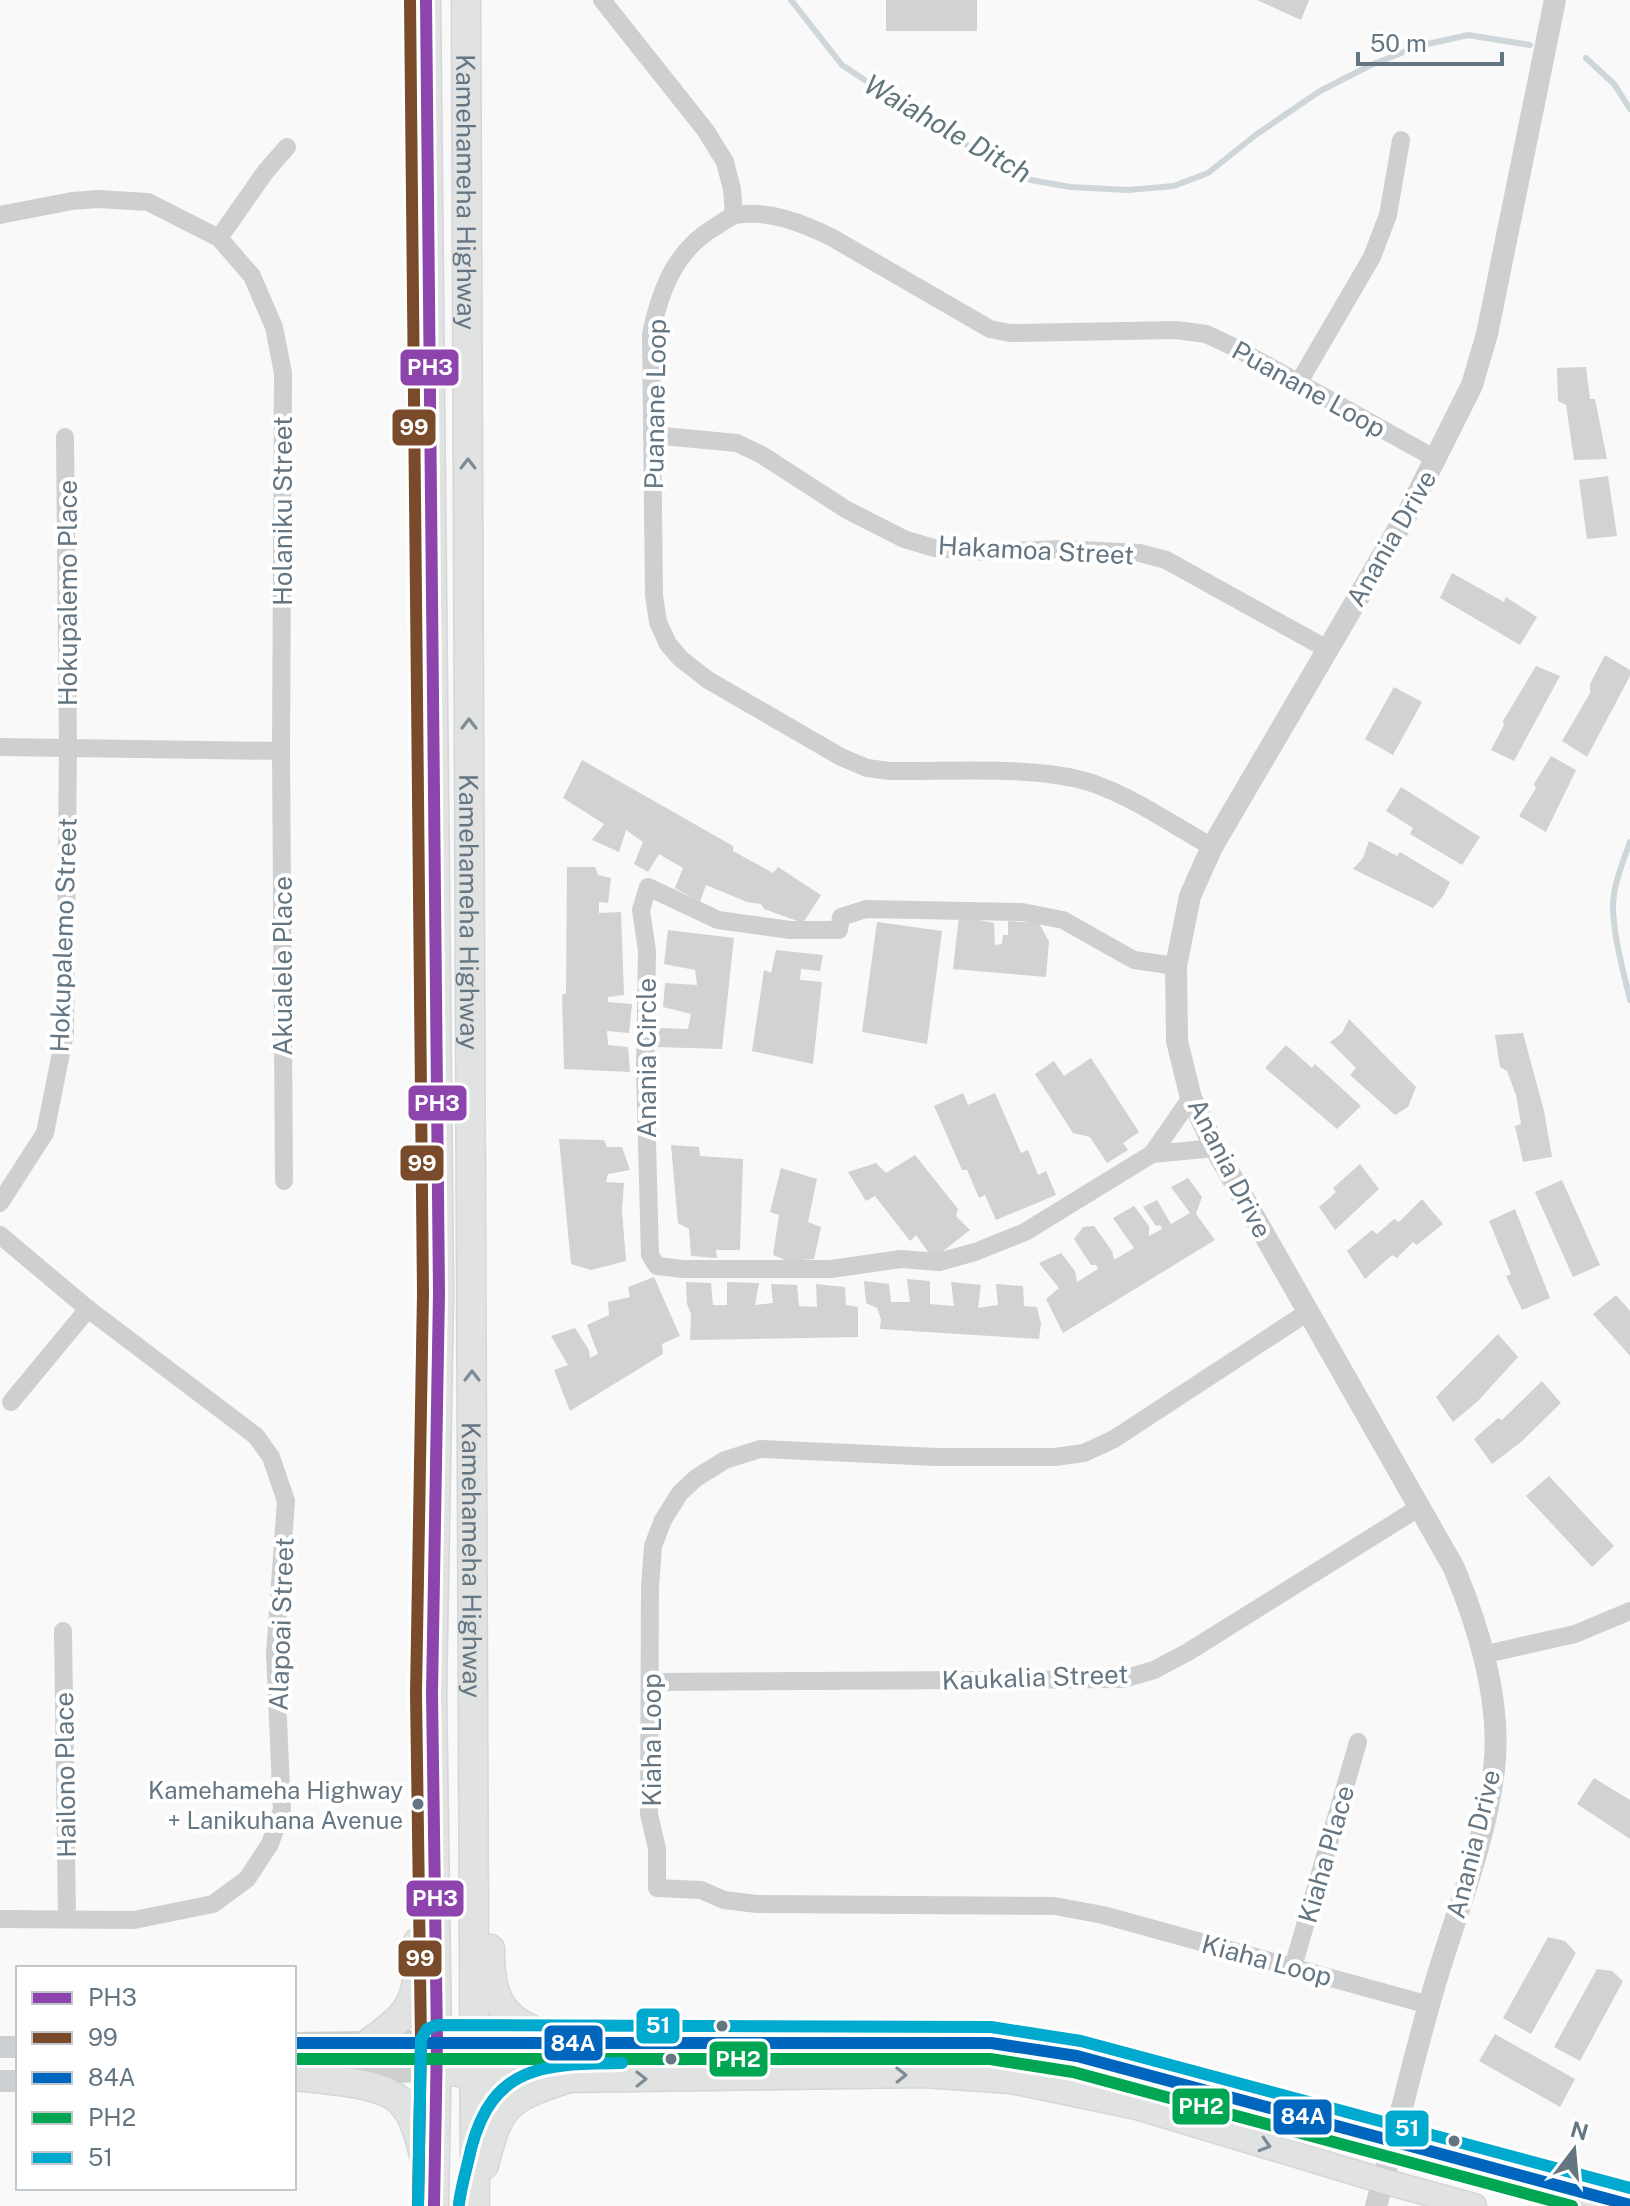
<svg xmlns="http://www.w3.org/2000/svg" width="1630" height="2206" font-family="'Public Sans',sans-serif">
<rect width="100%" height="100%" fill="#f9f9f9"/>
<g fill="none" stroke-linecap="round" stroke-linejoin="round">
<!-- stream -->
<g stroke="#ced6d9" stroke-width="6">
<path d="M791,0L842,65L928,122L989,158L1031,180L1070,187L1128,190L1174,186L1208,173L1257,134L1320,91L1371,65L1419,46L1468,35L1530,45"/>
<path d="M1586,58L1614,84L1630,109"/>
<path d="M1630,842C1623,862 1614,883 1613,904C1613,936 1623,969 1630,1000"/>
</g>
</g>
<!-- building -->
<g fill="#d0d2d3">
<rect x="886" y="0" width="91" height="31"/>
<path d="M1257,0H1309L1301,20Z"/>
<path d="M1586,367L1590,399H1595L1607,459L1574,460L1566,405L1558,401L1557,368Z"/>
<path d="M1608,476L1617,536L1587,539L1579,480Z"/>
<path d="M1452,573L1504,602L1506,597L1537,617L1520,645L1440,598Z"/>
<path d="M1605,655L1630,670V676L1587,757L1562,741L1590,693V684Z"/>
<path d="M1536,666L1560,676L1514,761L1491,750L1504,725L1503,721Z"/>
<path d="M1394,687L1422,702L1393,755L1365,739Z"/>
<path d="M1551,756L1576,770L1546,832L1519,816L1536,788L1534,784Z"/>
<path d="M582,760L733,846V851L773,873L778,867L821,895L803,923L764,909L761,904L747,902L706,885L700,902L675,888L683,868L659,854L648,872L634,864L643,842L626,830L619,852L592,840L604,824L563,798Z"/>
<path d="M1401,787L1480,837L1462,865L1410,834L1413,828L1386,811Z"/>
<path d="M1369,841L1397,856L1400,852L1450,882L1443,896L1433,908L1353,869L1363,858Z"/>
<path d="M567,867H595L598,875L611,878L608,903L599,902V913L621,912L624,995L608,997V1002L632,1004L629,1033L607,1031L608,1045L628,1047L630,1072L564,1069L562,995L566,993Z"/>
<path d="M959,916L994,923L995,945L1002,944L1003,935H1008V921L1039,923L1049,942L1046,977L953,969Z"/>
<path d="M877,922L942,931L927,1044L862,1032Z"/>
<path d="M668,930L734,938L722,1049L656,1047L659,1028L688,1029L691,1014L663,1007L665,983L697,985L695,970L664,964Z"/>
<path d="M776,950L823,955L820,971L801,969L800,980L822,982L813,1064L752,1051L764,970L771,973Z"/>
<path d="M1349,1019L1416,1087L1408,1107L1395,1115L1350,1075L1356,1068L1330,1042L1342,1033Z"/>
<path d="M1523,1033L1544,1111L1552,1157L1523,1162L1515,1126L1521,1124L1516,1095L1507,1071L1500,1067L1495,1035Z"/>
<path d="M1286,1045L1312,1068L1315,1064L1361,1106L1337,1129L1265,1068Z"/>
<path d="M1091,1058L1139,1132L1123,1143L1128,1150L1107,1163L1090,1137L1073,1133L1035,1074L1054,1061L1064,1076Z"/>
<path d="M963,1093L968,1105L995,1093L1021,1153L1028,1150L1038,1175L1046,1171L1056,1195L996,1220L985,1195L979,1198L967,1170H962L934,1106Z"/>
<path d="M559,1139L604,1140L607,1147H622L630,1170L608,1174L606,1182L624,1183L622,1210L626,1261L591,1270L571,1264Z"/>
<path d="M671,1145L699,1147L700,1156L743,1159L740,1250H716L717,1258L691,1256L689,1229L678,1223Z"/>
<path d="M915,1155L958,1209L956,1216L970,1230L933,1259L916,1235L910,1241L875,1196L866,1201L848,1172L876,1163L886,1173Z"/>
<path d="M1360,1164L1379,1189L1335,1230L1319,1207L1336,1192L1333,1188Z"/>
<path d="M781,1168L817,1179L808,1222L821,1227L814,1259L788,1261L773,1255L779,1215L770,1212Z"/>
<path d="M1188,1178L1202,1197L1196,1214L1215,1240L1063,1333L1046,1299L1059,1288L1039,1263L1061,1253L1075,1271L1077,1282L1098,1269L1096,1265H1091L1074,1239L1083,1227L1094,1226L1112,1251L1114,1260L1134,1248L1113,1218L1134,1206L1149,1226V1236L1162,1229L1160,1225L1156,1226L1143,1207L1157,1200L1171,1224L1190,1213L1171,1187Z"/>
<path d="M1562,1180L1600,1265L1573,1277L1535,1192Z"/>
<path d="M1422,1199L1443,1224L1417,1245L1413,1242L1397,1258L1392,1255L1365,1279L1347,1251L1372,1230L1377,1234L1394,1219L1399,1222Z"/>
<path d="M1515,1209L1550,1298L1522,1310L1506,1276L1511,1274L1489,1221Z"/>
<path d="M654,1277L680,1336L662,1344L663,1354L570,1411L554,1370L568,1365L551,1336L575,1328L589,1350L590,1358L598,1354L587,1325L609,1315L608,1302L630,1297L628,1287Z"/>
<path d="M907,1279L930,1281V1304L954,1306L951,1282L981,1285L978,1308L998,1305L996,1284L1023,1286L1024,1306L1037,1307L1041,1324L1039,1339L880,1329L881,1319L877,1308L866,1303L864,1281L889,1284L891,1302H910Z"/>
<path d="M686,1282L711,1283L713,1305H727V1282L759,1283L755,1305L773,1303L771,1284L797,1285L799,1306L817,1307L816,1284L845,1287L846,1305L858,1307V1337L690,1340L691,1314L687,1304Z"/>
<path d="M1616,1295L1630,1311V1356L1593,1314Z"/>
<path d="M1498,1334L1518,1357L1477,1402L1453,1422L1436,1397Z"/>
<path d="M1542,1381L1561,1403L1521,1442L1492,1464L1474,1439L1498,1418L1502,1420Z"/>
<path d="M1549,1476L1614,1546L1592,1567L1526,1496Z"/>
<path d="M1594,1778L1630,1800V1839L1577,1804Z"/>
<path d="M1548,1937L1565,1941L1576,1953L1531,2034L1503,2018Z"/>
<path d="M1597,1969L1612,1971L1623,1981L1580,2061L1554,2047Z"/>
<path d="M1495,2034L1575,2079L1560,2107L1479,2061Z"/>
</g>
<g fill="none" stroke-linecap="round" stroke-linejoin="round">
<!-- secondary casing -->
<g stroke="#d5d6d7" stroke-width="27">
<g id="secondary">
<path d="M437,2041L991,2043L1028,2047L1077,2056L1630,2205"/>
<path d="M436,2071L474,2076L563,2080L923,2075L1011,2081L1137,2107L1383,2181L1474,2206"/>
</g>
</g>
<!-- primary casing -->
<g stroke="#d5d6d7" stroke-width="31">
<g id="primary">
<path d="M426,0L439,1293L432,1693L437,2041L434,2206"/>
<path id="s1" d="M466,0L475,2206"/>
<path d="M490,1949C489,2013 512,2026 570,2043"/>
<path d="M370,2042C416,2010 419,1997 418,1942"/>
<path d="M294,2076C323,2080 384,2081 403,2104C417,2120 421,2144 426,2163"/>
<path d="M484,2165C499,2106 505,2099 563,2080"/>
</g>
</g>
<!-- minor -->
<g stroke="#cecfd0" stroke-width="18">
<path d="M602,0L706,131L725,162L732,189L734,215"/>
<path d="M0,215L72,201L98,199L148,202L219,238L252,276L274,327L283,373L281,751L284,1181"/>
<path d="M219,238L266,171L287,147"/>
<path d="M1299,382L1372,257L1388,215L1401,140"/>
<path d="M652,435L737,443L762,455L847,510L904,539L934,548L987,552L1063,549L1140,553L1166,560L1327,649"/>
<path d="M0,747L281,751"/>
<path d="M1212,847C1173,825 1135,798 1092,783C1038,765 949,772 890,771L867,768L841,757L708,680L681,659L668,644L658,622L654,595L651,334C660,291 675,250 715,227C721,223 729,217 736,215C768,209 804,224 831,237L990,329L1010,333L1176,330L1206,334L1236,348L1436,459"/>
<path d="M1176,966L1134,960L1063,920L1022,912L866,909L841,917L839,930H790L718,920L648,887L641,910L647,951L645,1069L650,1255L657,1266L683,1269H831L901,1259L939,1262L975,1252L1025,1232L1152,1154L1215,1148"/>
<path d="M1152,1154L1191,1098"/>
<path d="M0,1203L45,1133L65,1033L68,748L65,437"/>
<path d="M0,1235L88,1309L256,1436L271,1457L286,1501L275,1653L282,1810L270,1844L247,1879L213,1904L134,1920L0,1919"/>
<path d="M1308,1312L1114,1439L1084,1453L1055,1457H937L760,1449L725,1460L696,1478L680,1493L663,1520L653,1546L650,1588L649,1814L657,1849V1888L701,1890L724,1900L757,1904L1055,1906L1103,1915L1429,2005"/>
<path d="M11,1402L88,1309"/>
<path d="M63,1631L67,1919"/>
<path d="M1482,1655L1575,1634L1630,1611"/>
<path d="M651,1682L1123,1679L1154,1670L1188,1652L1420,1507"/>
<path d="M1293,1967L1358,1742"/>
</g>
<!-- tertiary -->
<g stroke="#cecfd0" stroke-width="22">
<path d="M294,2043L437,2041"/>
<path d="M0,2047H18"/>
<path d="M343,2073L436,2071"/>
<path d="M0,2081H18"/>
<path d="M1376,2206C1395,2140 1410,2072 1429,2005C1450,1927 1484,1851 1494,1770C1502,1704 1479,1628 1454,1568L1215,1148L1191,1098L1177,1041L1176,966L1190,896L1212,847L1410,509L1472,385L1487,334L1555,0"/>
</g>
<!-- secondary -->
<use href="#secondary" stroke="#e1e2e2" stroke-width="24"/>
<!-- primary -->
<use href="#primary" stroke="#e1e2e2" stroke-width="28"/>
<!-- bus-1 casing -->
<g stroke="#fff" stroke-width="18">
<path id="bus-1" d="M426,0L439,1293L432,1693L437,2041L434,2206"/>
</g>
<!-- bus-2 casing -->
<g stroke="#fff" stroke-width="18">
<path id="bus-2" d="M410,0L423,1293L416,1693L421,2041L418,2206"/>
</g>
<!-- bus-3 casing -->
<g stroke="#fff" stroke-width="18">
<path id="bus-3" d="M294,2043H991L1077,2056L1630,2205"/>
</g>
<!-- bus-4 casing -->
<g stroke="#fff" stroke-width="18">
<path id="bus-4" d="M294,2059H990L1073,2072L1572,2206"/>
</g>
<!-- bus-5 casing -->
<g stroke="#fff" stroke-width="18">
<g id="bus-5">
<path d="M459,2204C461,2186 467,2168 471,2149C493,2064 545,2064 622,2063"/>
<path d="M418,2206L421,2039L427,2029L437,2025L991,2027L1081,2041L1630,2188"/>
</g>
</g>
<!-- bus-1 -->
<use href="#bus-1" stroke="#8e44ad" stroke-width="12"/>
<!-- bus-2 -->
<use href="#bus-2" stroke="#7a4b2a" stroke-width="12"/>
<!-- bus-3 -->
<use href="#bus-3" stroke="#0065bd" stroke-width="12"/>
<!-- bus-4 -->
<use href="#bus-4" stroke="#00a651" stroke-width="12"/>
<!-- bus-5 -->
<use href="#bus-5" stroke="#00a9ce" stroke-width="12"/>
</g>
<!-- one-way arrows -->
<defs><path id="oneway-chevron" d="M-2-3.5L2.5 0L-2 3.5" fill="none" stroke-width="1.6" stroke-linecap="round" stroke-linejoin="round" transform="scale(2)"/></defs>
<g stroke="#7e8c96">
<use href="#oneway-chevron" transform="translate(468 464) rotate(-90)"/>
<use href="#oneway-chevron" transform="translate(469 724) rotate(-90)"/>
<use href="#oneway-chevron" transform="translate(472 1376) rotate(-90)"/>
<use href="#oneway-chevron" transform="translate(901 2075) rotate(-1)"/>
<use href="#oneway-chevron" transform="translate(641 2079) rotate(-1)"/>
<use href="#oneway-chevron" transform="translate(1265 2145) rotate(17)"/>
</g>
<!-- markers -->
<g fill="#657683" stroke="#fff" stroke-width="3">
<circle cx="418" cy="1804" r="7"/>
<circle cx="722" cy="2026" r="7"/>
<circle cx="671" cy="2059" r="7"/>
<circle cx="1454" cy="2141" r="7"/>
</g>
<g text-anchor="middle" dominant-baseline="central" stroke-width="8" stroke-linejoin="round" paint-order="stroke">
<!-- bus labels -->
<g font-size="24" fill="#657683" stroke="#fff" text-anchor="end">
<text x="403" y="1790">Kamehameha Highway<tspan x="403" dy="30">+ Lanikuhana Avenue</tspan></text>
</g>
<!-- street labels -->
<g font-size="26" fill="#657683" stroke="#fff">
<text stroke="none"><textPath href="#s1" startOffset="192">Kamehameha Highway</textPath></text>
<text transform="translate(1309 389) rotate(29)">Puanane Loop</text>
<text transform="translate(655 404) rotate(-89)">Puanane Loop</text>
<text transform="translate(282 511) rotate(-90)">Holaniku Street</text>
<text transform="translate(1391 538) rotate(-60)">Anania Drive</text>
<text transform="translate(1036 550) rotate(3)">Hakamoa Street</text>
<text transform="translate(67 593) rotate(-90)">Hokupalemo Place</text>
<text stroke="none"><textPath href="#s1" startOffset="912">Kamehameha Highway</textPath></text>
<text transform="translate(63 935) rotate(-88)">Hokupalemo Street</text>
<text transform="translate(282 966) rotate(-90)">Akualele Place</text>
<text transform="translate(646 1058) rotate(-90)">Anania Circle</text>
<text transform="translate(1230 1168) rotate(63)">Anania Drive</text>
<text stroke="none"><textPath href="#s1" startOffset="1560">Kamehameha Highway</textPath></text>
<text transform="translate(281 1624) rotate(-88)">Alapoai Street</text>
<text transform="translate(1035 1677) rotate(-2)">Kaukalia Street</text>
<text transform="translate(651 1740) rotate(-90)">Kiaha Loop</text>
<text transform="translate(65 1775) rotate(-91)">Hailono Place</text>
<text transform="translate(1473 1844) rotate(-76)">Anania Drive</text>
<text transform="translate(1326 1854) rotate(-74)">Kiaha Place</text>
<text transform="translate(1267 1960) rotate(15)">Kiaha Loop</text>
</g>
<!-- water labels -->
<g font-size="28" font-style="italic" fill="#60757c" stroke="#fff">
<text transform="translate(948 128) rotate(30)">Waiahole Ditch</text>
</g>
</g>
<g stroke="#fff" stroke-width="3">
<rect x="399" y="348" width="61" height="39" rx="8" fill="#8e44ad"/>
<rect x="391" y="408" width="46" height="39" rx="8" fill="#7a4b2a"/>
<rect x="407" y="1084" width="61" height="38" rx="8" fill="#8e44ad"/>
<rect x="399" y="1144" width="46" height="38" rx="8" fill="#7a4b2a"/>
<rect x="405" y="1879" width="60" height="39" rx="8" fill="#8e44ad"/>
<rect x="397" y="1939" width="46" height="39" rx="8" fill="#7a4b2a"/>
<rect x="635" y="2007" width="46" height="38" rx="8" fill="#00a9ce"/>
<rect x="543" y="2024" width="61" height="38" rx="8" fill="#0065bd"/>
<rect x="708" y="2040" width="61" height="38" rx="8" fill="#00a651"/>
<rect x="1171" y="2087" width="60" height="39" rx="8" fill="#00a651"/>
<rect x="1272" y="2098" width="61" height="38" rx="8" fill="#0065bd"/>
<rect x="1384" y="2109" width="46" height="39" rx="8" fill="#00a9ce"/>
</g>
<g font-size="22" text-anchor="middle" font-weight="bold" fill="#fff">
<text x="430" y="375">PH3</text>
<text x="414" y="435">99</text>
<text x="437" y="1111">PH3</text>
<text x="422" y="1171">99</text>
<text x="435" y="1906">PH3</text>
<text x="420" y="1966">99</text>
<text x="658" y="2033">51</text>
<text x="573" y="2051">84A</text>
<text x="738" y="2067">PH2</text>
<text x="1201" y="2114">PH2</text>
<text x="1303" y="2124">84A</text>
<text x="1407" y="2136">51</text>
</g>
<!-- legend -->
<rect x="16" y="1966" width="280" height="224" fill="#ffffff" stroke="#c1c8cd" stroke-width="2"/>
<rect x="32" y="1992" width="40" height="12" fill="#8e44ad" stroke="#c1c8cd" stroke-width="2"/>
<text x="88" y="2006" font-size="24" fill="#657683">PH3</text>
<rect x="32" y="2032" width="40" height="12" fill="#7a4b2a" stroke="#c1c8cd" stroke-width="2"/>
<text x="88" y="2046" font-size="24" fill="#657683">99</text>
<rect x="32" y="2072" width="40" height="12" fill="#0065bd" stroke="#c1c8cd" stroke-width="2"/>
<text x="88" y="2086" font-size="24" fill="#657683">84A</text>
<rect x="32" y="2112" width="40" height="12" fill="#00a651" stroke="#c1c8cd" stroke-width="2"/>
<text x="88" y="2126" font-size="24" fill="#657683">PH2</text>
<rect x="32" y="2152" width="40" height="12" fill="#00a9ce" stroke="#c1c8cd" stroke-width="2"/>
<text x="88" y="2166" font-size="24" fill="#657683">51</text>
<!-- north arrow -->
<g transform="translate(1574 2150) rotate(16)" stroke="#ffffff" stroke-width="6" paint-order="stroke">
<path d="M0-6L14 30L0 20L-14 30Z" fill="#657683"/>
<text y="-12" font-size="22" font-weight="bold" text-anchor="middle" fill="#657683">N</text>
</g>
<!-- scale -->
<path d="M1358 52v12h144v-12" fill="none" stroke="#657683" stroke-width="4"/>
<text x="1370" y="52" font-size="24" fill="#657683" stroke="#ffffff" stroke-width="6" paint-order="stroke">50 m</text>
</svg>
